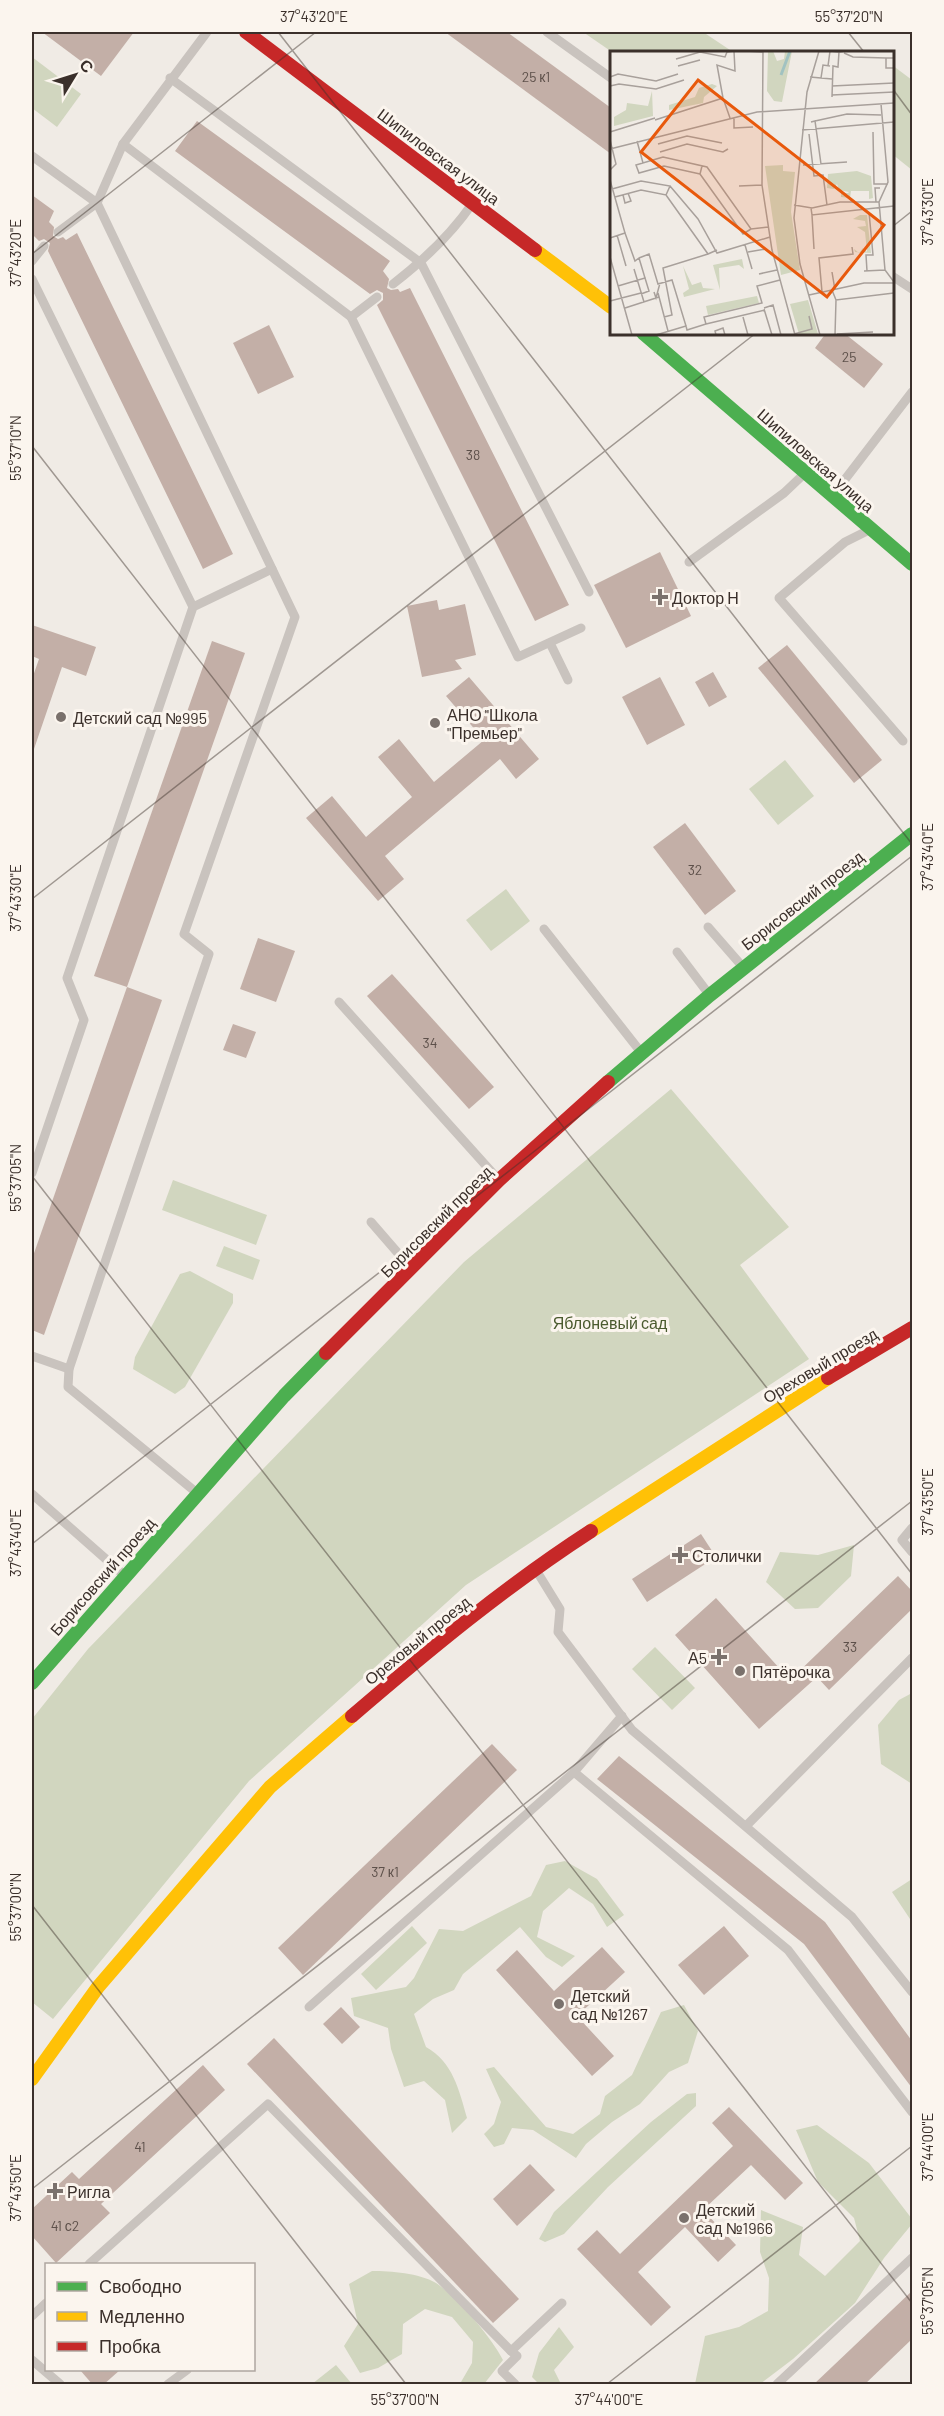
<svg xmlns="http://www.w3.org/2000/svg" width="944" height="2416" font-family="Barlow,sans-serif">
<rect width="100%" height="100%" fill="#f0ebe5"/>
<!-- green -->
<g fill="#d1d6bf">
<path d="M583,32H703L733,52H612Z"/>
<path d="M32,57L81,94L57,127L32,108Z"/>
<path d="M892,65L912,80V170L892,154Z"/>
<path d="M785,760L814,796L778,825L749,789Z"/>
<path d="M506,889L530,921L491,951L466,920Z"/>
<path d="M671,1089L789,1227L740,1265L809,1359L466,1585L249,1781L53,2019L32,2002V1719L88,1649L464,1262Z"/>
<path d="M173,1180L267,1215L256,1245L162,1210Z"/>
<path d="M224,1246L260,1260L253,1280L216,1266Z"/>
<path d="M190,1271L233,1294V1303L185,1387L175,1394L133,1369L135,1357L180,1274Z"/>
<path d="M854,1545L851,1576L818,1608L795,1609L766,1582L780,1552L818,1555Z"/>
<path d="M655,1647L695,1688L672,1710L632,1669Z"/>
<path d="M912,1693V1784L881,1764L878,1725L899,1700Z"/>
<path d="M565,1861L597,1879L624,1915L607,1927L593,1904L569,1888L543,1911L537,1937L575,1956L562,1967L546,1957L520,1927L463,1974L454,1990L433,1999L414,2014L426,2047C453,2062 459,2090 467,2118L452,2133L445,2100L424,2081L404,2087L391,2049L388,2028L354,2016L351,1998L406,1987L414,1978L439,1929L463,1931L531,1896L546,1865Z"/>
<path d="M912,1879V1922L892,1892Z"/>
<path d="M412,1926L427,1943L376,1990L361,1974Z"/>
<path d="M684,2005L698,2031L688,2063L669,2072L640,2104L612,2122L586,2144L576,2158L533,2130L512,2128L504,2144L494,2147L484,2134L494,2124L501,2102L486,2069L494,2067L546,2127L573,2134L600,2114L605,2096L632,2075L661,2012Z"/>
<path d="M696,2093V2106L608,2187L564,2234L545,2242L539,2239L554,2212L598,2171L651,2122L687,2094Z"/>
<path d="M817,2125L869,2163L912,2219V2224L884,2258L855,2303L793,2359L760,2384H695L705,2336L739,2327L768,2311L769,2278L760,2252L761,2210L803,2227L799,2255L825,2276L860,2241L854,2218L818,2182L796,2130Z"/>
<path d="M372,2271C391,2271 419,2273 436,2283C457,2297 492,2338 503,2360L484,2384H441L461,2382L472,2363L473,2342L452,2317L425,2309L403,2324L402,2354L378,2368L360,2373L344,2346L358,2324L349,2284Z"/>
<path d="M559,2327L574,2347L554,2370L561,2384H539L532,2377L539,2353Z"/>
<path d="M336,2365L352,2384H312Z"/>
</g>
<!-- building -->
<g fill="#c3afa7">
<path d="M42,32H134L101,76Z"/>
<path d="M445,32H507L596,97L611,108V154Z"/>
<path d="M197,121L390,261L383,271L389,279L387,288L391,290L398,289L400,292L410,288L569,605L535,621L377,305L383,300V293L377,290L370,294L175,151Z"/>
<path d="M32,195L54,211L49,222L54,227L53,236L58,239L63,237L66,240L77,233L233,554L203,569L48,251L50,243L44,239L39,241L32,234Z"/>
<path d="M269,325L294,377L258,394L233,343Z"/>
<path d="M826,333H844L883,364L864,388L815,348Z"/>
<path d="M660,552L691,616L626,648L594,585Z"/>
<path d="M437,600L439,610L465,604L476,655L455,660L462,669L422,677L407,606Z"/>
<path d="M32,625L96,647L86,676L62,667L34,749H32V679L39,659L32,656Z"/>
<path d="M212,641L245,653L127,987L94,976Z"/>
<path d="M787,645L882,760L854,783L758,668Z"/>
<path d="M713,672L727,697L709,707L695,682Z"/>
<path d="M469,677L539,759L516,779L500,759L385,856L404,879L378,901L306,818L332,796L366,837L412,797L378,757L399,739L434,782L484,740L446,696Z"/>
<path d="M660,677L685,725L647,745L622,697Z"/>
<path d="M685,823L736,891L705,915L653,847Z"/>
<path d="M258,938L295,951L276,1002L240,989Z"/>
<path d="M392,974L494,1087L469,1109L367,996Z"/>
<path d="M127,987L162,1000L44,1335L32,1330V1259Z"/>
<path d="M233,1024L256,1032L246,1058L223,1050Z"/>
<path d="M701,1534L716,1557L647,1602L632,1579Z"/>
<path d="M898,1576L912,1591V1609L829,1690L817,1677L759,1729L675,1635L716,1598L790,1680Z"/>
<path d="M492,1744L517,1770L303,1975L278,1948Z"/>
<path d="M619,1756L825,1922L912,2041V2088L804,1944L597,1779Z"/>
<path d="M724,1926L749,1956L704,1995L678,1965Z"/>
<path d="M602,1947L625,1972L577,2016L614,2056L592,2076L496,1970L517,1950L554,1991Z"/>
<path d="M341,2007L360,2027L342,2044L323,2024Z"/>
<path d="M274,2038L519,2299L493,2323L247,2064Z"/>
<path d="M203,2065L225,2090L101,2204L110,2213L56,2263L32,2236V2209L72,2172L79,2179Z"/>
<path d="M729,2107L803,2183L785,2200L751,2165L703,2210L736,2245L718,2262L685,2227L638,2272L671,2307L651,2326L577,2249L597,2230L620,2254L733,2146L712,2123Z"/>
<path d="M530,2164L555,2190L517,2226L493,2199Z"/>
<path d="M912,2291V2339L864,2385H813Z"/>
<path d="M80,2370H120L103,2385H93Z"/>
</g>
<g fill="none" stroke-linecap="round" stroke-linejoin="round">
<!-- lane -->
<g stroke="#c9c3be" stroke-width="9">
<path d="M547,32L611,78"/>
<path d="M170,78L421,263L589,592"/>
<path d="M123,144L351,317L518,657L581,628"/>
<path d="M32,156L97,203L295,617L184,934L209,954L69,1369L68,1387L197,1493"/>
<path d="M58,232L97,203L123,144L207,32"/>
<path d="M32,261L44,246"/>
<path d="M892,276L912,289"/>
<path d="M32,279L193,607"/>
<path d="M393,284C424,260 450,236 472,204"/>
<path d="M351,317L377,297"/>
<path d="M833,495L912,392"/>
<path d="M869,530L845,542L779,598L903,741"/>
<path d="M689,562L784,493L804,474"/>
<path d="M550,643L568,680"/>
<path d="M708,927L742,966"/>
<path d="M544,929L640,1051"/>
<path d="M677,952L708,993"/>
<path d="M339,1002L498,1179"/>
<path d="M32,1173L84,1020L67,978L193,607L272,569"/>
<path d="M371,1222L410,1267"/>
<path d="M32,1356L69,1369"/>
<path d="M32,1494L124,1575"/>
<path d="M912,1528L902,1540L912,1552"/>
<path d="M536,1570L560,1609L558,1632L632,1730L852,1917L912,1992"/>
<path d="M622,1716L574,1772L788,1950L912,2112"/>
<path d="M746,1826L912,1658"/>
<path d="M309,2007L574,1772"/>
<path d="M89,2264L268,2104L511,2351L562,2303"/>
<path d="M32,2316L46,2303"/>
<path d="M511,2351L517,2356L502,2371L515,2384"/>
<path d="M32,2360L60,2384"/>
<path d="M168,2384L187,2370"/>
<path d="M777,2384L912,2258"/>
</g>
<!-- fast -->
<g stroke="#4caf50" stroke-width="14">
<path d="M643,333L912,564"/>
<path d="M608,1082L710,995L912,834"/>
<path d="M32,1683L284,1396L326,1353"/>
</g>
<!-- slow -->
<g stroke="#ffc107" stroke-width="14">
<path d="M535,250L611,307"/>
<path d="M591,1531L828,1378"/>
<path d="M32,2079L98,1987L270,1787L352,1716"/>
</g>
<!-- jam -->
<g stroke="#c62828" stroke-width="14">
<path d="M246,32L535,250"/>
<path d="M326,1353L499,1180L608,1082"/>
<path d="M828,1378L912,1328"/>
<path d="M352,1716C429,1650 506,1586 591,1531"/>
</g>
</g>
<!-- ticks -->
<path fill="none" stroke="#3b302b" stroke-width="1.5" stroke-opacity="0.45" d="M278,32L912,844M848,32L864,52M892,88L912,115M892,227L912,211M32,254L316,32M32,446L912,1574M32,899L756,333M32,1176L912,2303M32,1544L912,856M32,1905L406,2384M32,2189L912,1501M607,2384L912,2146"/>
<!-- markers -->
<g fill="#7a716c" stroke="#fbf5ee" stroke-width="2">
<path d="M657 588h6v6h6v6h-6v6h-6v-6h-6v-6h6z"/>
<circle cx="61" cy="717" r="6"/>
<circle cx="435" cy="723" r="6"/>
<path d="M677 1546h6v6h6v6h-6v6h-6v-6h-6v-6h6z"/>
<path d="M716 1648h6v6h6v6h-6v6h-6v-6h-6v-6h6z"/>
<circle cx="740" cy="1671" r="6"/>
<circle cx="559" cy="2004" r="6"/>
<path d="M52 2182h6v6h6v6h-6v6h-6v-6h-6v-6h6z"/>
<circle cx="684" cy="2218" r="6"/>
</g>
<g text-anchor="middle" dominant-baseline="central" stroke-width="6" stroke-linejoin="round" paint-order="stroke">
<!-- number labels -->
<g font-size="14" fill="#5d504a">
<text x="536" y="76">25 к1</text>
<text x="849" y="356">25</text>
<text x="473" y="454">38</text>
<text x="695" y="869">32</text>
<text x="430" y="1042">34</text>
<text x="850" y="1646">33</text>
<text x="385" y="1871">37 к1</text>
<text x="140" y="2146">41</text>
<text x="65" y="2225">41 с2</text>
</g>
<!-- street labels -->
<g font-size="16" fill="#3b302b" stroke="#fbf5ee">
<text transform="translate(439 156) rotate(37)">Шипиловская улица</text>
<text transform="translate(816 460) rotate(41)">Шипиловская улица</text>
<text transform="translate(802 900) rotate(-38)">Борисовский проезд</text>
<text transform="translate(436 1221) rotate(-45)">Борисовский проезд</text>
<text transform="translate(820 1365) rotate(-31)">Ореховый проезд</text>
<text transform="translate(102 1576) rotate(-49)">Борисовский проезд</text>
<text transform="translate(417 1640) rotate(-39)">Ореховый проезд</text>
</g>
<!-- poi labels -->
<g font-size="16" fill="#3b302b" stroke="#fbf5ee" text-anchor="start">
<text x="672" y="597">Доктор Н</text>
<text x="447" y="714">АНО "Школа<tspan x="447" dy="18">"Премьер"</tspan></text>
<text x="73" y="717">Детский сад №995</text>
<text x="692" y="1555">Столички</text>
<text x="707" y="1657" text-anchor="end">А5</text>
<text x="752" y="1671">Пятёрочка</text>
<text x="571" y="1995">Детский<tspan x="571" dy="18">сад №1267</tspan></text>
<text x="67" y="2191">Ригла</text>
<text x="696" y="2209">Детский<tspan x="696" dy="18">сад №1966</tspan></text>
</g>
<!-- park labels -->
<g font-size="16" fill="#4a5a2e" stroke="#fbf5ee">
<text x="610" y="1322">Яблоневый сад</text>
</g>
</g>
<!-- overview -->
<g transform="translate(610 51)">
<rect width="284" height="284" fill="#f0ebe5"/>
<path d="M158,0H163L167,10L174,8L175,0H182L172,51L164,50L157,40ZM102,33L107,35L94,46L99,48L94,46L93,52L59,59V54L85,46L89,37ZM42,40L43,65L4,75V66L16,59L17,52L38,55ZM173,114V120L185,121L181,161L190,219L171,224L155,115ZM247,120L261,125L263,147L259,148V140H241L240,147L231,146V142H238L239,141L229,139L227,133L224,138L217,137L218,123ZM250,164H257L261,202L245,201L244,198L249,202L253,197L257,201L255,181L247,176L256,175L255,170L243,168ZM132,208L134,218L129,214L109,217L110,239L103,214ZM73,215L82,234L91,231L93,237L105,238L74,246L73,242L79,238ZM147,245L149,252L98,264L96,255ZM198,249L208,283H189L180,253Z" fill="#d1d6bf"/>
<path fill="none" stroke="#a1c2c1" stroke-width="3" d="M171,24L180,0"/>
<path fill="none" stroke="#a8a09b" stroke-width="1.5" d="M135,0L153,1M153,0L152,134L162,199L185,284M209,0L197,41L184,167L190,213L210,284M234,2L243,6L276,7M284,7H276V17H284M66,8L90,1L115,6L117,1L124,0L125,20L107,14L113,47M68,15L90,9M218,15L220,0L229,1M0,26L8,23L46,30L68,23M200,26L222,28M211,27L213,14L220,15M0,35L9,33L46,38L74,29M222,35L284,32M222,44L284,41M222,46L223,15L228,16L229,1L235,0M271,53L278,131L269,151L275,219L284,231M124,67V77L143,76M45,69L113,47L120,67M205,70L237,63L271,64M201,71L205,70L211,113M192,79L284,71M0,81L45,67M263,81L264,133H278M199,83L204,125L213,124L217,154M0,89L6,113L0,119M27,90L33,112M48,93L77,85L112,92M0,98L147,61L284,52M50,101L77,93L113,101L118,98M193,114L237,111M92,115L90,123L133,183L141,178M90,123L54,115L29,122L26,114L53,106L97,116L141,178L158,176M0,129L15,182L0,187M60,135L88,168L107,202L160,186M129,135L152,134M2,138L31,130L60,135L56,144L31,139L5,146M13,144L15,152L21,150L18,142M56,144L98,203L107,199M266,151L265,137H270M184,154L202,157L230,151H269M201,157L202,164L284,155M202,164L204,198M7,184L16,215M135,194L142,218M138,201L156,198M0,206L22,284M29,207L39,203L48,233L62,229L76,275L46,284M24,218L34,251M254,220L275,219M257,220L256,204H263L259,161M222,221L225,239M149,223L167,219M8,235L35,227L29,207L25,210L15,182M222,239L226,249L284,242M44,241L46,247L50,232M212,241L209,207L243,203L242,196M48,242L58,280M31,243L39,240L35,227M199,244L254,232H284M0,250L31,242M15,257L49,246M154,257L163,254L171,284M154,258L162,284M54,266L62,264L53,217L98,203M133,266L138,284M96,273L155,259M76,275L77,279L96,273L94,266L152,252L147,235L170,229M184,283L202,278L199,265M227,283L263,281M106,284L105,280L113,277L115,284M225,284L226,249"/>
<path fill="#e8590c" fill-opacity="0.15" stroke="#e8590c" stroke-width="3" d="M88,29L274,174L217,246L31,101Z"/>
<rect width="284" height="284" fill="none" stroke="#3b302b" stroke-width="3"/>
</g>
<!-- border -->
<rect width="944" height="2416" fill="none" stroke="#fbf5ee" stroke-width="66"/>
<!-- legend -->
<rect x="45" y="2263" width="210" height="108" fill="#fbf5ee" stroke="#aea6a0" stroke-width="1.5"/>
<rect x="57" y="2282" width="30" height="9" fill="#4caf50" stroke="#aea6a0" stroke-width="1.5"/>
<text x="99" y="2293" font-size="18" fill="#3b302b">Свободно</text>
<rect x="57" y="2312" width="30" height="9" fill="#ffc107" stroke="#aea6a0" stroke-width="1.5"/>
<text x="99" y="2323" font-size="18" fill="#3b302b">Медленно</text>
<rect x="57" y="2342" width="30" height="9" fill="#c62828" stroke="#aea6a0" stroke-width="1.5"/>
<text x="99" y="2353" font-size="18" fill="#3b302b">Пробка</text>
<!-- north arrow -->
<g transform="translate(75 75) rotate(52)" stroke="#fbf5ee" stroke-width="4.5" paint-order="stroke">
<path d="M0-4.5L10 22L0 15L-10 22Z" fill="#3b302b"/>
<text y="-9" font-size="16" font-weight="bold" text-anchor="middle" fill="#3b302b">С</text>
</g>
<rect x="33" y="33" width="878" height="2350" fill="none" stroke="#3b302b" stroke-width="2"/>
<g font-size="15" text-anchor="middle" fill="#3b302b">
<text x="314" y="22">37°43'20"E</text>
<text x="849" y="22">55°37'20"N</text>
<text transform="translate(928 212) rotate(-90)" y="5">37°43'30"E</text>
<text transform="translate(16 253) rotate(-90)" y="5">37°43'20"E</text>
<text transform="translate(16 448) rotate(-90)" y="5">55°37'10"N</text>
<text transform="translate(928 857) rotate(-90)" y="5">37°43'40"E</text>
<text transform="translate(16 898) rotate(-90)" y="5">37°43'30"E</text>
<text transform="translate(16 1178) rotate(-90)" y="5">55°37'05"N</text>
<text transform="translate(928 1502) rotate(-90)" y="5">37°43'50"E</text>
<text transform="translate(16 1543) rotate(-90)" y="5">37°43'40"E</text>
<text transform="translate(16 1907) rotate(-90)" y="5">55°37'00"N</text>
<text transform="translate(928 2147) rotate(-90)" y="5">37°44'00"E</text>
<text transform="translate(16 2188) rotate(-90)" y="5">37°43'50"E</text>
<text transform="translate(928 2301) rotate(-90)" y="5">55°37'05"N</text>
<text x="405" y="2405">55°37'00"N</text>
<text x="609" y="2405">37°44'00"E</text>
</g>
</svg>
